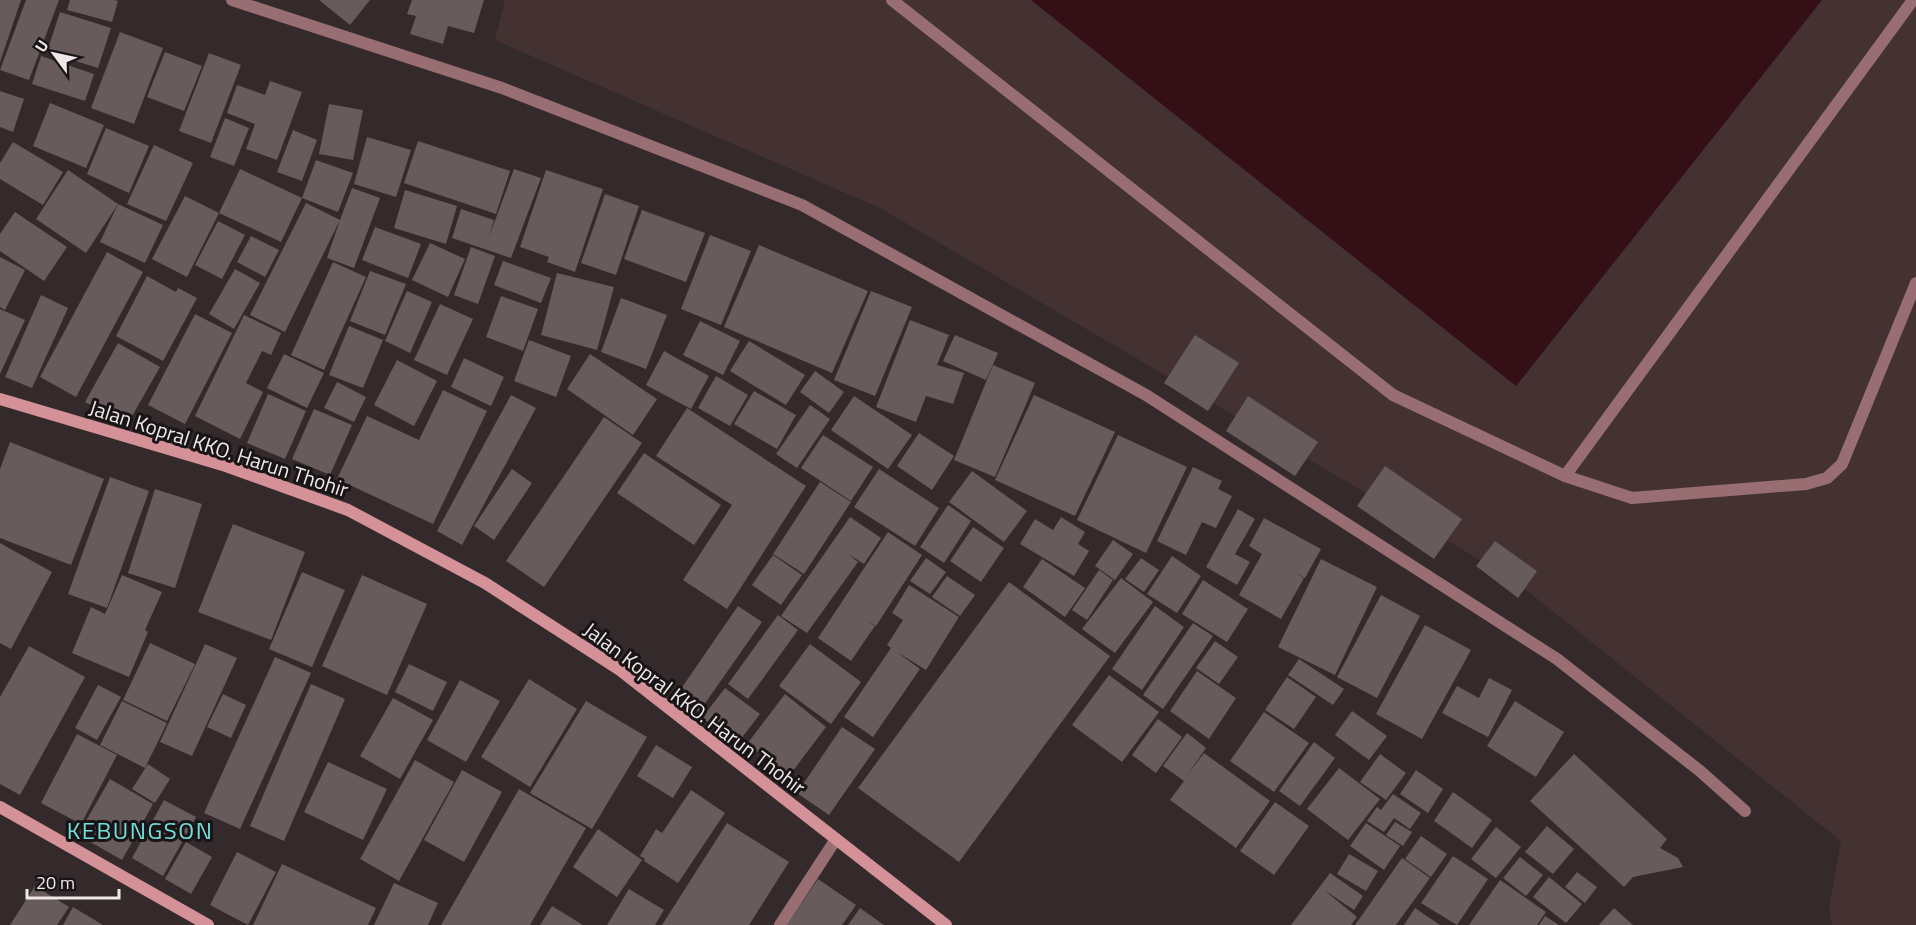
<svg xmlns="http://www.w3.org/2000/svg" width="1916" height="925" font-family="'Titillium Web',sans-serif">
<rect width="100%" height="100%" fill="#352a2b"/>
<!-- built -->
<path fill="#443233" d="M505,0H1031L1516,386L1822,0H1916V925H1832L1829,909L1841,841L1511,578L880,208L495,40Z"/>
<!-- water -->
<path fill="#341016" d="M1031,0H1822L1516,386Z"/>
<!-- building -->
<g fill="#675b5b">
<path d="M0,0H21L0,62Z"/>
<path d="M26,0H59L29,80L0,70Z"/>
<path d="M70,0H114L118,1L112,22L67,10Z"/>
<path d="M319,0H370L350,25Z"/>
<path d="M412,0H484L474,33L448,26L443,44L410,34L416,16L407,14Z"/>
<path d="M60,12L111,28L98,68L47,52Z"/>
<path d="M120,32L163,48L134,124L91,108Z"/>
<path d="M165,52L202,66L184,111L147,97Z"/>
<path d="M209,53L241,65L211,143L179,131Z"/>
<path d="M41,56L94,74L85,101L32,84Z"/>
<path d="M270,81L302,92L277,160L246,149L255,124L227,113L237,85L265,95Z"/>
<path d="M0,91L24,99L13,132L0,127Z"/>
<path d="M50,103L104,125L86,168L33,146Z"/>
<path d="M329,104L363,110L353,160L319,154Z"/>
<path d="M225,118L249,128L234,166L210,157Z"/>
<path d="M106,128L149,146L129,193L87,174Z"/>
<path d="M293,130L317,140L302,181L277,172Z"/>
<path d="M367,137L411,150L396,197L354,184Z"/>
<path d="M418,141L510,171L496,214L404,183Z"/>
<path d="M13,142L63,172L43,205L0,179V163Z"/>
<path d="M154,145L193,163L166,221L127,204Z"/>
<path d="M316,160L353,173L338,212L302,198Z"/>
<path d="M240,169L302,198L281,242L219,213Z"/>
<path d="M514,169L541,178L511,258L452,238L461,209L494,220L489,237Z"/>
<path d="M68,170L118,204L86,253L36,219Z"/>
<path d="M546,170L603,189L575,272L547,262L549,257L520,247Z"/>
<path d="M352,188L380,198L354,268L327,258L340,220L285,332L250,315L306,203L340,220Z"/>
<path d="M405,190L457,206L446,244L394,228Z"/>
<path d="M605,194L639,206L616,275L581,263Z"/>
<path d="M185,196L219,213L187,277L152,259Z"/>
<path d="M118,204L163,225L145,263L100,242Z"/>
<path d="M642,210L705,233L686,282L624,259Z"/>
<path d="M15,212L67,247L44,281L0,251V234Z"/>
<path d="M218,221L245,235L222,279L195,265Z"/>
<path d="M375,227L421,244L408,278L362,260Z"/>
<path d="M710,235L751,251L721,325L681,309Z"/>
<path d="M251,236L279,250L265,277L237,262Z"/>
<path d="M430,243L465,259L448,297L412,280Z"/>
<path d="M759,245L868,291L832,373L724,327Z"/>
<path d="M471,247L495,256L478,304L454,295Z"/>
<path d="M107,252L143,272L76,397L40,377Z"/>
<path d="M0,257L25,270L5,310L0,307Z"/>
<path d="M503,261L551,278L541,303L494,285Z"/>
<path d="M333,262L366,277L324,370L291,355Z"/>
<path d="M235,269L260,283L234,329L209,314Z"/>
<path d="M370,271L406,284L385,335L350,321Z"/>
<path d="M557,273L614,287L597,350L541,335Z"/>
<path d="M147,276L176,292L178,288L197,298L163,361L116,336Z"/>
<path d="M407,291L432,302L410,353L385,341Z"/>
<path d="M871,291L912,307L875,396L834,380Z"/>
<path d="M41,295L68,308L32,388L5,377Z"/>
<path d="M501,296L538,309L523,351L486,337Z"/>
<path d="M621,298L667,315L646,369L601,352Z"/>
<path d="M440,304L473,319L447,375L414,360Z"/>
<path d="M0,309L25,320L0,374Z"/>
<path d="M195,314L232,333L185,424L148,405Z"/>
<path d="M244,315L281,333L271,355L262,351L246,383L263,392L240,439L195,416Z"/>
<path d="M910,320L949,335L937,365L964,373L953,404L926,396L916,422L876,407Z"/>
<path d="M700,321L740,341L723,375L683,355Z"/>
<path d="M349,326L383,340L363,388L329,375Z"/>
<path d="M955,335L998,353L986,380L943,361Z"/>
<path d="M1195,335L1239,363L1208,411L1164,383Z"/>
<path d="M529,340L571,356L556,397L514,381Z"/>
<path d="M749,341L805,375L786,405L730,371Z"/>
<path d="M118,343L160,367L127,425L85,402Z"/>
<path d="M664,351L709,376L691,409L646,385Z"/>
<path d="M284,354L324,373L307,408L267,388Z"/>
<path d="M590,354L657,399L633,435L567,389Z"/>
<path d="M464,358L504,377L491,406L451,387Z"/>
<path d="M397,360L437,381L414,426L374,405Z"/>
<path d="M993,365L1035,383L995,477L954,460Z"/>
<path d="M815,371L844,392L829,413L800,392Z"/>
<path d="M716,376L748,395L730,426L698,408Z"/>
<path d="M337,382L366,397L354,422L324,408Z"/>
<path d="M443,390L487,411L433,524L337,479L367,416L419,440Z"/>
<path d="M754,391L796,415L777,449L734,424Z"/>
<path d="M268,394L306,411L285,459L247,443Z"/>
<path d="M511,395L536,408L462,545L437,531Z"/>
<path d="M1034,395L1115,432L1075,516L995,480Z"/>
<path d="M854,396L912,435L888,469L831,430Z"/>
<path d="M1248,396L1318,442L1295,476L1226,431Z"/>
<path d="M810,405L830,419L797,468L776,454Z"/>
<path d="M687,408L806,486L727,609L683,580L732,505L656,456Z"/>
<path d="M314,409L352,425L330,475L292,459Z"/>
<path d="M604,417L642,443L544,587L506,561Z"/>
<path d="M919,433L954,456L932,490L897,466Z"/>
<path d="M823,435L873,467L851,501L801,468Z"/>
<path d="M1118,435L1187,467L1146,553L1077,520Z"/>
<path d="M10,442L104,479L71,565L0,538V469Z"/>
<path d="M644,453L721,505L694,545L617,493Z"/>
<path d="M1385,466L1462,519L1434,559L1357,506Z"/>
<path d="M1193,467L1222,481L1218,489L1232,496L1216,528L1202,522L1186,555L1157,541Z"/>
<path d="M512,469L532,483L494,540L474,526Z"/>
<path d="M879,469L939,508L915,546L854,507Z"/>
<path d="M972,471L1027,511L1004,542L949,502Z"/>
<path d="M110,477L149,491L107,608L68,594Z"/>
<path d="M820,482L851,502L804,574L773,554Z"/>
<path d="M155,489L202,504L175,588L128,573Z"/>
<path d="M948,505L971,521L944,563L920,547Z"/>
<path d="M1238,509L1255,519L1235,554L1250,562L1237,585L1206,567Z"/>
<path d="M850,517L881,538L864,564L848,554L858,562L807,633L781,616Z"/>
<path d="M1061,517L1085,532L1078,544L1089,551L1074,576L1020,544L1035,519L1053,530Z"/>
<path d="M1264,518L1321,549L1305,578L1291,570L1304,578L1281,619L1239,595L1262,554L1249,546Z"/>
<path d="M233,524L305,552L271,640L198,612Z"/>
<path d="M973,527L1004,548L981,582L950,561Z"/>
<path d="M888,532L922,555L876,626L866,620L875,626L851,661L818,638Z"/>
<path d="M1113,540L1133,554L1115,580L1095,566Z"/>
<path d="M1495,541L1537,571L1518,598L1476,566Z"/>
<path d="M0,543L52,572L11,649L0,643Z"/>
<path d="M773,555L802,575L781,605L752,585Z"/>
<path d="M1172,556L1201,576L1177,613L1147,594Z"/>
<path d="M926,558L946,572L930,594L910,581Z"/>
<path d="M1141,558L1159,570L1144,592L1125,579Z"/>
<path d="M1042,559L1085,588L1065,617L1023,587Z"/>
<path d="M1321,559L1377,587L1335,675L1278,647Z"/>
<path d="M1099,570L1113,580L1087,620L1072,610Z"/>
<path d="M302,572L345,590L312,667L269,649Z"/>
<path d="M122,575L162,592L145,630L148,632L129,677L72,653L91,607L105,614Z"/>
<path d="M362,575L427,604L387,695L322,666Z"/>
<path d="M947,576L975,595L960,616L932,597Z"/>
<path d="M1121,578L1153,602L1115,653L1082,629Z"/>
<path d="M1203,580L1248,609L1227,642L1182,614Z"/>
<path d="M1009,582L1110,656L959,862L858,788Z"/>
<path d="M909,585L959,617L926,670L897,652L920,669L873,737L844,717L891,648L887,645L903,620L892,613Z"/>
<path d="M1381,595L1420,616L1377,698L1337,677Z"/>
<path d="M738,606L762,622L699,712L676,696Z"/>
<path d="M1155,606L1184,627L1142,690L1112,669Z"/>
<path d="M778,615L798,630L748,699L728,684Z"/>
<path d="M1193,623L1213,636L1163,709L1143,695Z"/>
<path d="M1425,625L1471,650L1422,739L1376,714Z"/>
<path d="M1215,641L1238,657L1219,684L1196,668Z"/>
<path d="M150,643L195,664L167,721L123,700Z"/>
<path d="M205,644L237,658L192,756L160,742Z"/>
<path d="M810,644L861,682L831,724L779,686Z"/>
<path d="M29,646L85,677L20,795L0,784V697Z"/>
<path d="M275,657L311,673L240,829L204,813Z"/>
<path d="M1299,659L1344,689L1333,705L1288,675Z"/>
<path d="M409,664L447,682L433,711L395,692Z"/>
<path d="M1197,671L1236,698L1209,739L1170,711Z"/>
<path d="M1109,675L1159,712L1122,762L1072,725Z"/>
<path d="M1287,677L1316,697L1294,729L1265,710Z"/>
<path d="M1489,678L1512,690L1488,737L1442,713L1457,686L1479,698Z"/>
<path d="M529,679L577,709L530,787L481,757Z"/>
<path d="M460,680L500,701L466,762L427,740Z"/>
<path d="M311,684L345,699L284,841L250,826Z"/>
<path d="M98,685L121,697L97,740L75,728Z"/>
<path d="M725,688L760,714L737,744L702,718Z"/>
<path d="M223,694L246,705L231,738L207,727Z"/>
<path d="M785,694L826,727L789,776L747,744Z"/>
<path d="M393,698L433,720L400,779L360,756Z"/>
<path d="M122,701L167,723L145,768L100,745Z"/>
<path d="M586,701L647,737L592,829L530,793Z"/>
<path d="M1515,701L1564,732L1536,777L1487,746Z"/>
<path d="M1352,711L1387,736L1369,760L1335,735Z"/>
<path d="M1264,712L1309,743L1274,792L1230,761Z"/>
<path d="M1158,719L1182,737L1156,773L1132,755Z"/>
<path d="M842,727L875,749L829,815L797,793Z"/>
<path d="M1187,733L1206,748L1186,777L1204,753L1270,801L1236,848L1170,800L1184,781L1163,766Z"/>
<path d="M77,734L117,755L81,824L41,803Z"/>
<path d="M1314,742L1335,758L1300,806L1279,791Z"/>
<path d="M656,745L692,767L673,798L637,776Z"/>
<path d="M1380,754L1406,773L1386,800L1360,782Z"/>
<path d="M1574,754L1667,839L1660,848L1678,858L1683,867L1633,877L1624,887L1530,801Z"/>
<path d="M415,760L454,782L399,881L360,859Z"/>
<path d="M328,762L387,789L363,840L304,812Z"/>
<path d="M148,764L170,779L155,803L132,789Z"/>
<path d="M1339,768L1380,799L1348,840L1307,809Z"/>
<path d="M462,770L502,792L464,862L424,840Z"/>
<path d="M1416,770L1443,789L1428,813L1400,794Z"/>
<path d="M110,779L153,804L122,860L78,835Z"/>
<path d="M519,789L586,828L530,925H441Z"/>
<path d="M691,790L725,813L678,883L644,861L645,859L640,856L656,829L662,833Z"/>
<path d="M1453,792L1492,820L1472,848L1434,821Z"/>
<path d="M1393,794L1421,813L1410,829L1394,818L1384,832L1367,821L1377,807L1381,810Z"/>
<path d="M164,800L196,817L163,876L132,858Z"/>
<path d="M1275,802L1309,826L1274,875L1240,851Z"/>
<path d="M1395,822L1412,832L1403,846L1386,835Z"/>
<path d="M727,823L789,862L749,925H662Z"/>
<path d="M1366,823L1400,846L1384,870L1350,846Z"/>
<path d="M1547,826L1574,849L1553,874L1525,852Z"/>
<path d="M1496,827L1521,847L1496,878L1471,859Z"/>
<path d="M598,829L642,860L617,897L573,867Z"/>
<path d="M1421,836L1447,854L1431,877L1405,859Z"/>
<path d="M186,842L212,857L191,894L165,879Z"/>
<path d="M237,852L276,872L248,925L210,905Z"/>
<path d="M1349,854L1378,871L1366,891L1337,874Z"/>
<path d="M1453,856L1488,879L1457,925L1421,903Z"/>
<path d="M1520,857L1543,875L1526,896L1503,878Z"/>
<path d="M1402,858L1430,878L1396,925H1355Z"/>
<path d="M282,864L376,908L368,925H253Z"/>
<path d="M1577,872L1597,887L1585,903L1565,887Z"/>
<path d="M1330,873L1363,896L1354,910L1324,890L1357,917L1351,925H1291Z"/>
<path d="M1549,877L1582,904L1566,923L1533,897Z"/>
<path d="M818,879L856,905L842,925H787Z"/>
<path d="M1500,880L1546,912L1537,925H1469Z"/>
<path d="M394,883L438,903L428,925H374Z"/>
<path d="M35,886L69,907L57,925H10Z"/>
<path d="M629,889L664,910L655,925H607Z"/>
<path d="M552,906L583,925H540Z"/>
<path d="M73,907L103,925H63Z"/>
<path d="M860,908L884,925H848Z"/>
<path d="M1415,908L1440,925H1404Z"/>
<path d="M1614,908L1633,925H1599Z"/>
<path d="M1545,916L1559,925H1539Z"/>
</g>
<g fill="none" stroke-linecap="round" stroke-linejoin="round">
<!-- lane -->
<g stroke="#986e72" stroke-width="12">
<path d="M232,0L502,88L802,205L1146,395L1557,659L1700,771L1745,811"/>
<path d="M892,0L1393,395L1565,476L1632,498L1806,484L1827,478L1842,464L1916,283"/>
<path d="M1565,476L1913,0"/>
</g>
<!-- street -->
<path stroke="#986e72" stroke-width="12" d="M780,925L836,839"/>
<!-- secondary -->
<g stroke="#d49298" stroke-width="12">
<path d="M0,399L226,466L348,510L485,583L620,670L946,925"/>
<path d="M0,807L208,925"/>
</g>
</g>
<g text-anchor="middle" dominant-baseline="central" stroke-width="6" stroke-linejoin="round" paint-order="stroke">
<!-- street labels -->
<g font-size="21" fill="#efe8e8" stroke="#191415">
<text transform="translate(219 448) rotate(18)">Jalan Kopral KKO. Harun Thohir</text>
<text transform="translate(695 708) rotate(37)">Jalan Kopral KKO. Harun Thohir</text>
</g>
<!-- quarter labels -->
<g font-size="24" letter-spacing="1.5" fill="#72deda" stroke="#191415">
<text x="140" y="830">KEBUNGSON</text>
</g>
</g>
<!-- north arrow -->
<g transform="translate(54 54) rotate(303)" stroke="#191415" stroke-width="4.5" paint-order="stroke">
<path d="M0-4.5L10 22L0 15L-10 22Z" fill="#efe8e8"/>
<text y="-9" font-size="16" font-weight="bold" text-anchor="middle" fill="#efe8e8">U</text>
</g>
<!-- scale -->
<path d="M27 889v9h92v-9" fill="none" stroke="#efe8e8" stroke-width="3"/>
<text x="36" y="889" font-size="18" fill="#efe8e8" stroke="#191415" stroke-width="4.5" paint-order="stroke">20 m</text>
</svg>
